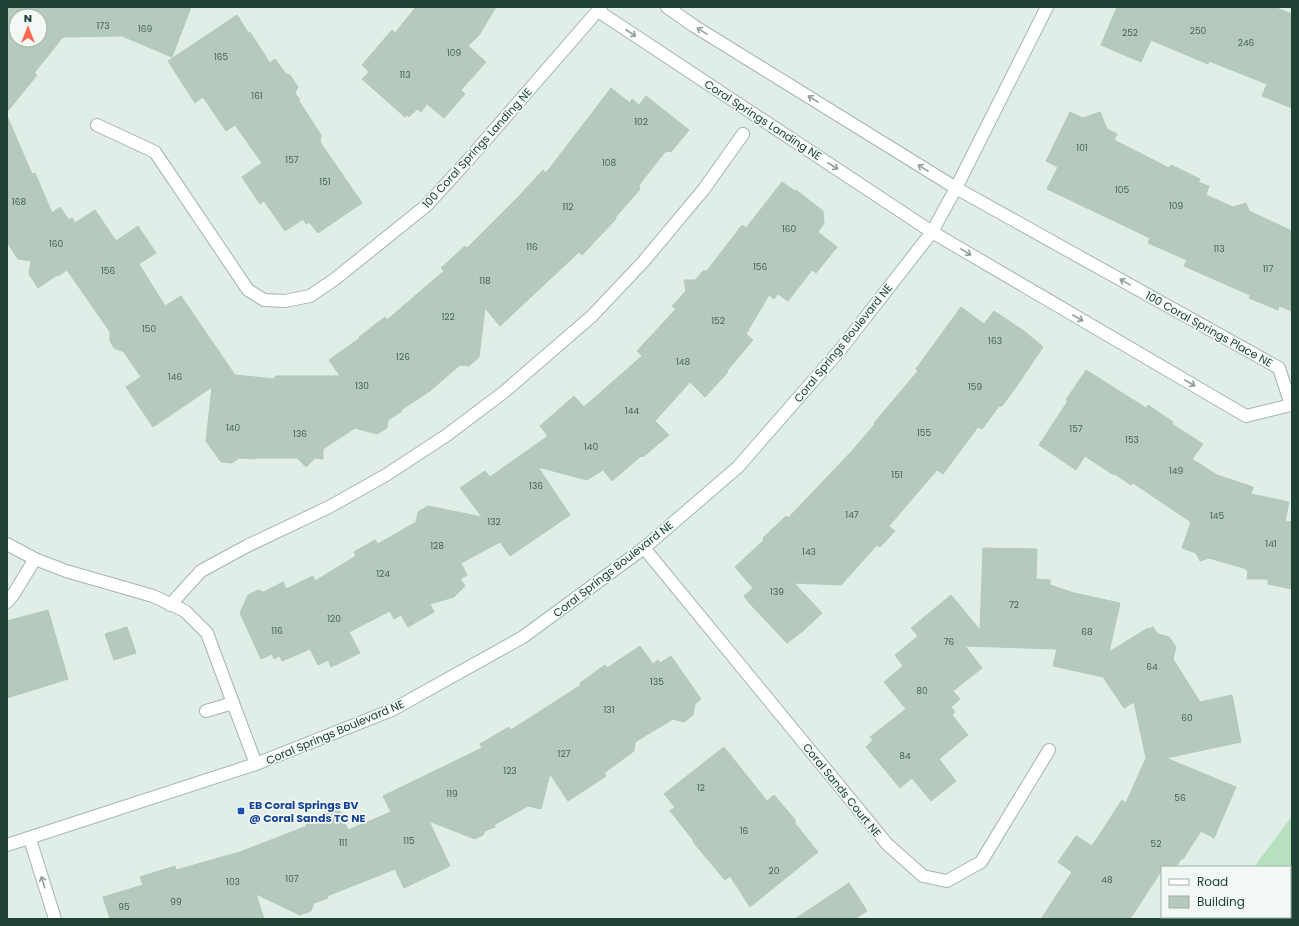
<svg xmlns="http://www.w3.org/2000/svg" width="1299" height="926" font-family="Poppins,sans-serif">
<rect width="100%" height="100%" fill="#e1ede7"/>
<!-- green -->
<path fill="#b7e1be" d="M1292,816V919H1212L1214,917H1290V867H1254Z"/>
<!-- building -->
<g fill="#b6c9bf" stroke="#b3c8bd" fill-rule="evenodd">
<path d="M7,7H191L172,57L122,36L63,37L34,73L37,75L7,112ZM16,16H40V40H16Z"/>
<path d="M416,7H496L479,35L468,46L486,62L461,90L465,94L444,118L427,104L421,112L417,109L409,117L407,115L405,117L362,79L369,72L362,65L392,30L395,33Z"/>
<path d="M1117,7H1274L1292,14V108L1262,96L1267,84L1209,61L1208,64L1151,40L1141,62L1101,45Z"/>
<path d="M237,15L249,34L250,32L270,63L275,59L286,74L290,75L298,87L295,93L300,100L299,101L321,135L320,142L362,203L318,233L309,222L306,224L303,219L285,231L264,201L260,204L242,177L262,163L235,125L226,131L203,97L195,103L168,61Z"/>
<path d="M611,88L630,103L632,99L639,105L646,96L689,130L672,151L665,152L639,185L640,189L615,218L616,219L582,255L579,252L500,326L485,308L479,357L469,366L460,365L430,391L401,410L402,411L388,420L387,428L377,434L355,428L323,449V459L315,458L306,467L297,458H255V459L239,458L232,463L221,462L206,441L212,387L153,427L126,387L141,377L124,352L114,348L110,341V332L67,270L58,276L57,275L38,288L29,274L31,261L18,259L7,242V116L32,174L35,173L52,213L60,207L69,220L72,218L75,223L95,210L116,241L138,226L156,253L139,264L165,306L181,296L235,375L275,379V376H340L329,360L360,338L359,337L385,317L387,320L444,271L441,268L465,246L467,248L519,196L543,170L546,173Z"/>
<path d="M1070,112L1083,118L1100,112L1107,129L1117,134L1114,140L1169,168L1171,165L1200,179L1198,182L1209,186L1206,195L1233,207L1246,203L1249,211L1292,231V311L1279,306L1278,310L1249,298L1250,295L1184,266L1187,260L1148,243L1150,238L1047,189L1058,167L1046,161Z"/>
<path d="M782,182L795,191L796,190L823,211L824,223L818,232L837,247L816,273L812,270L788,301L778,294L774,299L769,295L746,334L753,340L727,371L728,372L705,397L690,382L655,421L669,435L643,457L641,456L612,481L603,470L587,480L538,467L570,515L510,556L500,542L461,563L467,575L460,579L465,586L454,597L430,604L434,612L408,627L401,615L394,619L390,611L349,632L360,653L331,667L328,660L318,665L310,649L282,661L280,656L274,659L272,654L261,659L240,613L248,595L258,590L264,592L283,582L286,589L313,576L315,581L356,556L354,552L375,540L378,544L416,522L418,512L428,506L482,517L460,488L485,471L490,477L548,436L540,426L574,396L584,407L642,356L637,351L676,309L672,306L686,291L684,280H695L704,270L706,272L742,225L746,228Z"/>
<path d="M961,307L984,324L994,311L1024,331L1043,347L1016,387L1002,406H999L982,429L978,427L943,474L937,470L889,526L895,531L880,547L877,545L841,585L794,583L822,613L803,631L787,643L749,603L744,596L753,588L735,567L764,540L763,538L786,516L788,518L851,452L875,424L874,423L918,371L916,369Z"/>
<path d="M1086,370L1146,408L1148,405L1173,422L1172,424L1203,444L1192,459L1217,475L1253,487L1251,494L1289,502L1285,521L1292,522V589L1268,584V579H1247L1248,571L1246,570L1247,569L1209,558L1200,561L1196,553L1182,548L1191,522L1133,483L1131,485L1115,474H1112L1085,456L1076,470L1039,445L1068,401L1066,400Z"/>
<path d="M983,548L1037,549L1036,579L1050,580V585L1074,593L1120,603L1109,652L1148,628L1149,629L1153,627L1158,634L1169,637L1176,647L1173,659L1200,702L1232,695L1241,742L1166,758L1236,787L1214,838L1201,831L1183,859H1181L1176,867H1162V870L1130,919H1041L1072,872L1058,862L1076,836L1092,846L1122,800L1126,803L1146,758L1134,702L1124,708L1103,677L1053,666L1057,649L965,646L982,668L953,691L960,699L951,707L955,712L952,715L968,735L939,759L956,781L931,801L912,778L900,788L866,747L873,740L870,737L906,709L884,682L903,666L895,655L918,636L911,628L951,595L980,630Z"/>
<path d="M48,610L68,679L7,698V621Z"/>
<path d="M127,627L136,653L114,660L105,634Z"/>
<path d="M640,646L653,664L658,660L660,663L671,656L701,699L695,704L693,715L684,722L673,719L635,742L634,751L604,773L606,776L568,801L550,774L541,809L528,806L494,825L495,827L485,831L483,835L475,839L429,821L450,866L404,888L395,869L327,896L328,898L314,903L311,911L300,915L256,894L264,919H110L103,897L143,885L140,877L175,866L176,870L240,852L307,826L305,822L339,809L348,830L391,812L383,796L482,748L480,744L509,727L511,730L581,685L580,683L605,665L607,668Z"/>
<path d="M724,747L767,801L774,795L796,821L794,822L818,852L750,907L730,876L725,880L693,842L694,841L670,811L675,807L664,794Z"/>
<path d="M849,883L867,911L854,919H795Z"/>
</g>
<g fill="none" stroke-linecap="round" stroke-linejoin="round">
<!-- lane casing -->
<g stroke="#a3b6ae" stroke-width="14">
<g id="lane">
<path d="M7,544L35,559L66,571L153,596L185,611L207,633L233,703"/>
<path d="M7,602L13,595L35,559"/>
<path d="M170,605L201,571L247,546L329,507L386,475L447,435L504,392L592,316L643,262L704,189L743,134"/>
<path d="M206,711L233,703L256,764"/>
</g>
</g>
<!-- street casing -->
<g stroke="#a3b6ae" stroke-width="14">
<g id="street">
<path d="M598,11L932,232L1246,416L1291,405L1279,368L956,188L694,26L667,7"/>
<path d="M97,125L155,152L248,290L264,300L285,301L310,296L335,279L427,205L469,159L601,7"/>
<path d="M644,548L887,844L923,876L947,881L981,862L1049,750"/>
<path d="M30,839L55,919"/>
</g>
</g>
<!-- secondary casing -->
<g stroke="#9ebbae" stroke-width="14">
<path id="secondary" d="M7,845L256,764L392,710L523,637L644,548L738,467L840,350L932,232L956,188L1047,7"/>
</g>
<!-- lane -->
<use href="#lane" stroke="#fff" stroke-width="12"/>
<!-- street -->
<use href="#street" stroke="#fff" stroke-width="12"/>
<!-- secondary -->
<use href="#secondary" stroke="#fff" stroke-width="12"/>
</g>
<!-- one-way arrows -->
<defs><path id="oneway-shaft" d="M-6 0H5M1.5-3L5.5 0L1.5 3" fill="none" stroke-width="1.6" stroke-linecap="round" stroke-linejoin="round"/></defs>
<g stroke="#8fa09a">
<use href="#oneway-shaft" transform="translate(702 31) rotate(-148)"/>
<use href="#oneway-shaft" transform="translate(631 33) rotate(33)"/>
<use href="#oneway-shaft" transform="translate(813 99) rotate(-148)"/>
<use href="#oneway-shaft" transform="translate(833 166) rotate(33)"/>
<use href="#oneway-shaft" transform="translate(923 168) rotate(-148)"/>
<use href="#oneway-shaft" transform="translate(966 252) rotate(31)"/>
<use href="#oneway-shaft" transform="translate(1125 282) rotate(-151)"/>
<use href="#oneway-shaft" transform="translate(1078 318) rotate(30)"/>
<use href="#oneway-shaft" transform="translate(1190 383) rotate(30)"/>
<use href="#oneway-shaft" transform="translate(43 882) rotate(-107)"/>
</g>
<!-- markers -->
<rect fill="#1a4fb4" stroke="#f2f9f5" stroke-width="1.5" x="237" y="807" width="8" height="8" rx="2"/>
<g text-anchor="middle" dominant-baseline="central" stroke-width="3.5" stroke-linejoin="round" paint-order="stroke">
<!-- number labels -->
<g font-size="9" fill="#456357">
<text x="103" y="26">173</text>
<text x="145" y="29">169</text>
<text x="1198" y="31">250</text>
<text x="1130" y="33">252</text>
<text x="1246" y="43">246</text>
<text x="454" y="53">109</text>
<text x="221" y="57">165</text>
<text x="405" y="75">113</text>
<text x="257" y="96">161</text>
<text x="641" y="122">102</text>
<text x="1082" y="148">101</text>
<text x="292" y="160">157</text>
<text x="609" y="163">108</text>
<text x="325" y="182">151</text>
<text x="1122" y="190">105</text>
<text x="19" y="202">168</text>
<text x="1176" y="206">109</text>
<text x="568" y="207">112</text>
<text x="789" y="229">160</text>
<text x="56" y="244">160</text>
<text x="532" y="247">116</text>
<text x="1219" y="249">113</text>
<text x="760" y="267">156</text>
<text x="1268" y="269">117</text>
<text x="108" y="271">156</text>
<text x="485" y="281">118</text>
<text x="448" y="317">122</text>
<text x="718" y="321">152</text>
<text x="149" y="329">150</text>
<text x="995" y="341">163</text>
<text x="403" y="357">126</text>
<text x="683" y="362">148</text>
<text x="175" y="377">146</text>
<text x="362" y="386">130</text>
<text x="975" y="387">159</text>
<text x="632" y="411">144</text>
<text x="233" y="428">140</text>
<text x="1076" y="429">157</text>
<text x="924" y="433">155</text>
<text x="300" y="434">136</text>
<text x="1132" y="440">153</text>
<text x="591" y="447">140</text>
<text x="1176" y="471">149</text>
<text x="897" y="475">151</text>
<text x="536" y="486">136</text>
<text x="852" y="515">147</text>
<text x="1217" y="516">145</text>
<text x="494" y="522">132</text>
<text x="1271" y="544">141</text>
<text x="437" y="546">128</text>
<text x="809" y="552">143</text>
<text x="383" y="574">124</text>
<text x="777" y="592">139</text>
<text x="1014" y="605">72</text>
<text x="334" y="619">120</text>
<text x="277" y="631">116</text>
<text x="1087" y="632">68</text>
<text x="949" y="642">76</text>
<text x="1152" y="667">64</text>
<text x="657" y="682">135</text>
<text x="922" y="691">80</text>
<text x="609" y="710">131</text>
<text x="1187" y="718">60</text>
<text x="564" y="754">127</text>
<text x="905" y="756">84</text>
<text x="510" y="771">123</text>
<text x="701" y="788">12</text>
<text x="452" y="794">119</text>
<text x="1180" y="798">56</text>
<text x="744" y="831">16</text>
<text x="409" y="841">115</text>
<text x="343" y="843">111</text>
<text x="1156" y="844">52</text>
<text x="774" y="871">20</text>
<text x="292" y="879">107</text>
<text x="1107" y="880">48</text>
<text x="233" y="882">103</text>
<text x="176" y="902">99</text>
<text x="124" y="907">95</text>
</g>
<!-- street labels -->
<g font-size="11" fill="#1f4134" stroke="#f2f9f5">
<text transform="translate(763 120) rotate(33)">Coral Springs Landing NE</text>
<text transform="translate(477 148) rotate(-48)">100 Coral Springs Landing NE</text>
<text transform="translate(1209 329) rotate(29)">100 Coral Springs Place NE</text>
<text transform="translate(843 343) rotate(-51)">Coral Springs Boulevard NE</text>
<text transform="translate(613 569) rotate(-38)">Coral Springs Boulevard NE</text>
<text transform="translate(335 732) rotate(-23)">Coral Springs Boulevard NE</text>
<text transform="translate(842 790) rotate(51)">Coral Sands Court NE</text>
</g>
<!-- transit labels -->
<g font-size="11" font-weight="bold" fill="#164399" stroke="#f2f9f5" text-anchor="start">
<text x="249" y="805">EB Coral Springs BV<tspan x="249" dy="13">@ Coral Sands TC NE</tspan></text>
</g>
</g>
<!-- border -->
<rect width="1299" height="926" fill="none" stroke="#1f4134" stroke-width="16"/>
<!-- legend -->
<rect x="1161" y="866" width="130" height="52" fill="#f2f9f5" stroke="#9eafa8"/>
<rect x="1169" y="879" width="20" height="6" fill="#ffffff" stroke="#9eafa8"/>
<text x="1197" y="886" font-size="12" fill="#1f4134">Road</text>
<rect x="1169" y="896" width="20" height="12" fill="#b6c9bf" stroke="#9eafa8"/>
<text x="1197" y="906" font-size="12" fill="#1f4134">Building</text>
<!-- north arrow -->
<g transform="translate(28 28)"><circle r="19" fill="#f2f9f5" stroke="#9eafa8"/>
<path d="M0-3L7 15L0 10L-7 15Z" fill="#ff674e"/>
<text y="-6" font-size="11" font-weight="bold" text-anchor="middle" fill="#1f4134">N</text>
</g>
</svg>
